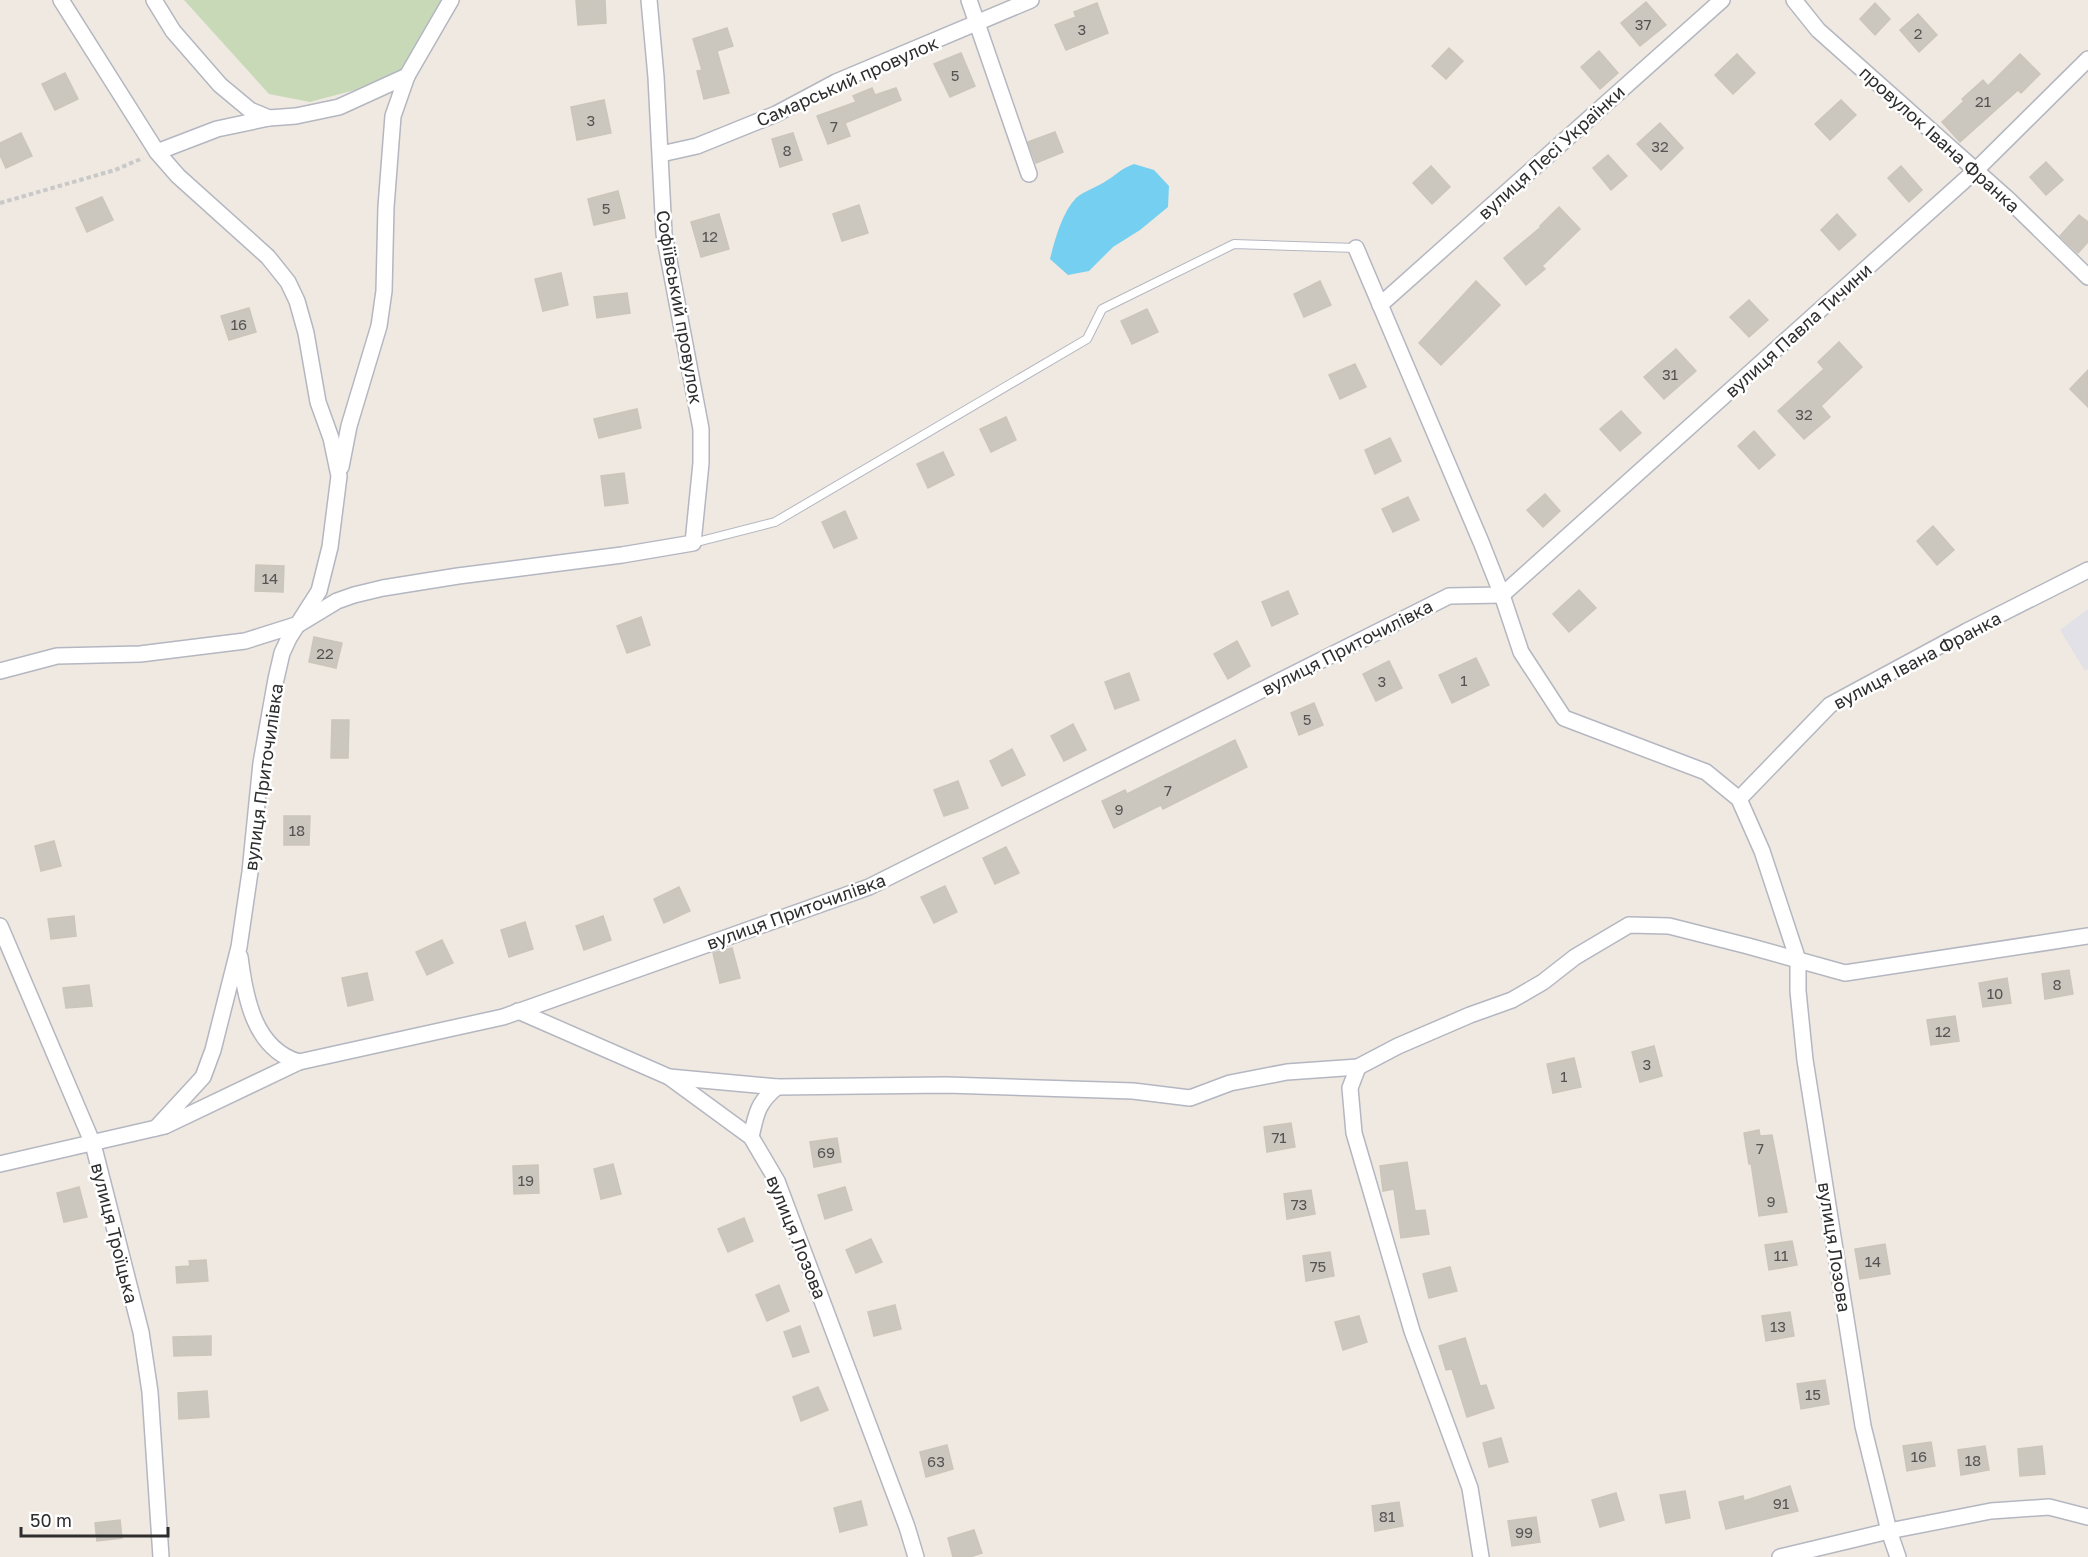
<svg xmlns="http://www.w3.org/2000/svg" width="2088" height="1557" font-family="'Golos Text',sans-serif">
<rect width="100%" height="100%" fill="#efe9e1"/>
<!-- industrial -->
<path fill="#e3e1e8" d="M2088,609V669L2085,671L2060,630Z"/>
<!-- cemetery -->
<path fill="#c8d9b8" d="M184,0H450L415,58L388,81L310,102L269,94Z"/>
<!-- water -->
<path fill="#75cff0" d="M1134,164L1154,170L1169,186L1168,207L1140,230L1113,247L1089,271L1068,275L1050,259C1055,239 1062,213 1076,198C1084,191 1097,187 1106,181C1116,175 1122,168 1134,164Z"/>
<!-- building -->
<g fill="#cbc7bf" stroke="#cbc5ba" stroke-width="1.5">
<path d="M576,0H605L606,23L578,25Z"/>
<path d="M1646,2L1666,25L1640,46L1621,23Z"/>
<path d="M1097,3L1108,33L1066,50L1055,25L1076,17L1074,12Z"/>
<path d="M1875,3L1890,19L1875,35L1860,19Z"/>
<path d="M1918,14L1937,35L1919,52L1900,30Z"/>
<path d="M727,28L733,46L717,51L729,93L704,99L697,71L702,70L693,39Z"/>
<path d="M1449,48L1463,61L1446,79L1432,66Z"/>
<path d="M1599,51L1618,73L1600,89L1581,67Z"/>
<path d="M961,53L975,86L950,97L934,64Z"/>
<path d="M1737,54L1755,73L1733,94L1715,75Z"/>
<path d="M2020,54L2040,74L2021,93L2018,90L1960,142L1942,122L1964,101L1962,99L1983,80L1988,86Z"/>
<path d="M65,73L78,99L55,110L42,84Z"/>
<path d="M872,88L875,95L896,88L901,100L845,123L850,136L828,144L817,116L856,102L853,96Z"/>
<path d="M604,100L611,133L577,140L571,107Z"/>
<path d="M1841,100L1856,115L1830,140L1815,124Z"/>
<path d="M1660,123L1683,148L1661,170L1637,144Z"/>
<path d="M1055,132L1063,152L1036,163L1028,142Z"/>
<path d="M21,133L32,156L6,168L0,155V143Z"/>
<path d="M793,133L802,160L780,167L772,139Z"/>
<path d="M1608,155L1627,176L1611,190L1593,168Z"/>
<path d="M2046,162L2063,180L2046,195L2030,177Z"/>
<path d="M1431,166L1450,187L1432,204L1413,183Z"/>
<path d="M1901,166L1922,190L1909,202L1888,178Z"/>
<path d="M618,191L625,218L594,225L588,199Z"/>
<path d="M102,197L113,220L87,232L76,208Z"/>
<path d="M859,205L868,233L842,241L833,214Z"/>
<path d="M1559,207L1580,229L1542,266L1545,269L1526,285L1504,258L1541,227L1540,226Z"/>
<path d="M719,214L729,249L701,257L691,222Z"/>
<path d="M1837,214L1856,235L1839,250L1821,230Z"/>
<path d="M2079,215L2088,222V242L2078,253L2060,236Z"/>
<path d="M561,273L568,305L543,311L535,279Z"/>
<path d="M1320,281L1331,305L1304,317L1294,294Z"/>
<path d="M1476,281L1500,305L1441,365L1419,343Z"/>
<path d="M627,293L630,313L597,318L594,297Z"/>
<path d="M1749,300L1768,320L1749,337L1730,317Z"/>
<path d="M249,308L256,332L229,340L221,316Z"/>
<path d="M1147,309L1158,332L1132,344L1121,321Z"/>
<path d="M1839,342L1862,367L1821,406L1830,417L1804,439L1778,411L1824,369L1818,362Z"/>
<path d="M1676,349L1696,371L1664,399L1644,377Z"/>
<path d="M1355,364L1366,387L1340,399L1329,375Z"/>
<path d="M2088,370V407L2070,389Z"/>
<path d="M637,409L641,428L599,438L594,419Z"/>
<path d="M1621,411L1641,433L1620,451L1600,429Z"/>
<path d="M1006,417L1016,440L991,452L980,429Z"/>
<path d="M1754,431L1775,455L1759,469L1738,446Z"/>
<path d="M1390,438L1401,461L1375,474L1365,450Z"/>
<path d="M943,452L954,475L928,488L917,464Z"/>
<path d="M624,473L628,503L605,506L601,476Z"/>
<path d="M1545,494L1560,511L1543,527L1527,510Z"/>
<path d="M1408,497L1419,520L1393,532L1382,509Z"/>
<path d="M845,511L857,538L834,548L822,522Z"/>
<path d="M1933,526L1954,550L1937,565L1917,541Z"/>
<path d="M256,565L284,566L283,592L255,591Z"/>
<path d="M1579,590L1596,608L1569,632L1553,614Z"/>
<path d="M1288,591L1298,614L1272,626L1262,602Z"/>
<path d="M641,617L650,645L627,653L617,626Z"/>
<path d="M314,637L342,643L336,668L309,662Z"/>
<path d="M1237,641L1250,666L1228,679L1214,654Z"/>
<path d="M1476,658L1489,685L1452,703L1439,675Z"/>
<path d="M1389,661L1402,688L1376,701L1363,674Z"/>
<path d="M1129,673L1139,700L1115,709L1105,682Z"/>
<path d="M1314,703L1323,725L1299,735L1291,713Z"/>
<path d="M332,720H349L348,758H331Z"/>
<path d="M1073,724L1086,750L1064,761L1051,736Z"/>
<path d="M1235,740L1247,767L1163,809L1161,805L1114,828L1102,801L1125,790L1127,794Z"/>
<path d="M1012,749L1025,775L1002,786L990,761Z"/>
<path d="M958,781L968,808L944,816L934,790Z"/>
<path d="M284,816H310L309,845H284Z"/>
<path d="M54,841L61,866L41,871L35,846Z"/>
<path d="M1006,847L1019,873L995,884L983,858Z"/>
<path d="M945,886L957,912L934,923L921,897Z"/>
<path d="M679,887L690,911L664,923L654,899Z"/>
<path d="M74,916L76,936L51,939L48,919Z"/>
<path d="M603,916L611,940L584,950L576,926Z"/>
<path d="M525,922L533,949L509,957L501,930Z"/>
<path d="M442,940L453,963L427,975L416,952Z"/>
<path d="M732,948L740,978L720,983L713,953Z"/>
<path d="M2069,970L2073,994L2045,999L2042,974Z"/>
<path d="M367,973L373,1000L348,1006L342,978Z"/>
<path d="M2007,978L2011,1003L1983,1007L1979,983Z"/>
<path d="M89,985L92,1006L66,1008L63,988Z"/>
<path d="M1955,1016L1959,1041L1931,1045L1927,1020Z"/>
<path d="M1654,1046L1662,1076L1640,1082L1632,1052Z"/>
<path d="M1574,1058L1581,1087L1553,1093L1547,1064Z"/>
<path d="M1291,1123L1295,1147L1267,1152L1264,1127Z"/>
<path d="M1759,1130L1760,1136L1772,1135L1787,1212L1759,1216L1751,1163L1749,1164L1744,1133Z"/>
<path d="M837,1138L841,1162L814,1167L810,1142Z"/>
<path d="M1407,1162L1415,1211L1425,1210L1429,1234L1401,1238L1394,1189L1383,1191L1380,1166Z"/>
<path d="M613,1164L621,1194L601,1199L594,1169Z"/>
<path d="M538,1165L539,1193L514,1194L513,1166Z"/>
<path d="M79,1187L87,1217L64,1222L57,1193Z"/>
<path d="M845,1187L852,1210L825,1219L818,1195Z"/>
<path d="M1311,1190L1315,1214L1287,1219L1284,1194Z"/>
<path d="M744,1218L753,1241L728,1252L718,1229Z"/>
<path d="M871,1239L882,1262L856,1273L846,1250Z"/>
<path d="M1792,1241L1797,1265L1769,1270L1765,1245Z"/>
<path d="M1885,1244L1890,1274L1860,1279L1855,1249Z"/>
<path d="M1330,1252L1334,1276L1306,1281L1303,1256Z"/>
<path d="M206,1260L208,1281L177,1283L176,1267L190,1266L189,1261Z"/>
<path d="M1450,1267L1457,1291L1429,1298L1423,1274Z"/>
<path d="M779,1285L789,1311L767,1321L756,1295Z"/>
<path d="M895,1305L901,1329L874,1336L868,1312Z"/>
<path d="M1790,1312L1794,1336L1766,1341L1762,1316Z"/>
<path d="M1359,1316L1367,1342L1343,1350L1335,1322Z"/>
<path d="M800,1326L809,1352L793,1357L784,1332Z"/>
<path d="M211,1336V1355L174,1356L173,1337Z"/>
<path d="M1465,1338L1480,1386L1486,1385L1494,1408L1467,1417L1452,1369L1446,1370L1439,1346Z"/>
<path d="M1825,1380L1829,1404L1801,1409L1797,1384Z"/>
<path d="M818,1387L828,1410L801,1421L793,1397Z"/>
<path d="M207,1391L209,1417L179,1419L178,1393Z"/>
<path d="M1501,1438L1508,1462L1489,1467L1483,1443Z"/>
<path d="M1931,1442L1935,1466L1907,1471L1903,1446Z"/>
<path d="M947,1445L953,1469L926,1477L920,1452Z"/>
<path d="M1985,1446L1989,1470L1961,1475L1958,1450Z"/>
<path d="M2042,1446L2045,1474L2020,1476L2018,1449Z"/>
<path d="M1790,1486L1798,1511L1726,1529L1719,1502L1743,1496L1744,1501Z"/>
<path d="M1685,1491L1690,1518L1666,1523L1660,1495Z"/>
<path d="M1616,1493L1624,1520L1600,1527L1592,1500Z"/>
<path d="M861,1501L867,1525L840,1532L834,1508Z"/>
<path d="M1399,1502L1403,1526L1375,1531L1372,1506Z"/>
<path d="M1536,1517L1540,1542L1512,1546L1508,1521Z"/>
<path d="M120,1520L122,1538L97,1541L95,1523Z"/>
<path d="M974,1530L982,1553L970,1557H953L948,1538Z"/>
</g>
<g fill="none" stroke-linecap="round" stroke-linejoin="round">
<!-- lane casing -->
<g stroke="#b4b7c1" stroke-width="10">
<path id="lane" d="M693,543L775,522L1087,339L1102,309L1234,244L1356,248"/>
</g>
<!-- street casing -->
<g stroke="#b4b7c1" stroke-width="18">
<g id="street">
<path d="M61,0L157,152L178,176L268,257L288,282L297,301L306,333L318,402L331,438L339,476L330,547L319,591L289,638L282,653L276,679L261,763L250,872L239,947L213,1050L203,1077L156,1128"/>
<path d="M154,0L173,31L220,85L250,110L269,118L296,116L339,107L407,76L451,0"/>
<path d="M969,0L1029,174"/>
<path d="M1794,0L1818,30L2009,200L2088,277"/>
<path d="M157,152L217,129L269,118"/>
<path d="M661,154L697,146L776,114L836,82L1031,0"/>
<path d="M1356,248L1481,542L1502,595L1521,652L1564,718L1706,772L1739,799L1762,851L1798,960V991L1805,1060L1863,1426L1889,1531L1898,1557"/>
<path d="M1380,305L1722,0"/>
<path d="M341,467L349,426L379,326L384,291L386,207L393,116L407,76"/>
<path d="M1502,595L1976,170L2088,59"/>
<path d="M0,671L57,656L140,654L245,641L299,624L337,601L354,595L383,588L458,576L622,555L693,543L701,463V429L664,234L656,77L649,0"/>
<path d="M1739,799L1830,705L1967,631L2088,570"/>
<path d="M0,926L93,1144L141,1332L150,1392L161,1557"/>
<path d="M240,957C245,997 254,1049 299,1062"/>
<path d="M518,1011L669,1077L751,1137L777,1181L907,1527L916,1557"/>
<path d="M1358,1067L1350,1088L1354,1133L1412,1331L1470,1488L1481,1557"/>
<path d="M669,1077L777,1087L946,1085L1133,1091L1190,1098L1230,1083L1287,1072L1358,1067L1398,1046L1470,1015L1512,1000L1543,982L1575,957L1629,925L1669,926L1748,946L1845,973L2088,936"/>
<path d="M751,1137C756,1114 758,1102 777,1087"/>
<path d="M0,1164L165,1126L299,1062L503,1017L869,887L1449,596L1502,595"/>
<path d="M1780,1557L1889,1531L1991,1511L2049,1507L2088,1517"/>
</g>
</g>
<!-- path -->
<path stroke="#c9c9c9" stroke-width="4" stroke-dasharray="4.5 3" stroke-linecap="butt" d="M0,203L115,170L143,158"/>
<!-- lane -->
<use href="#lane" stroke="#fff" stroke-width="8"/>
<!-- street -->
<use href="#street" stroke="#fff" stroke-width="15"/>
</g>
<g text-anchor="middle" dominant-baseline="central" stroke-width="5" stroke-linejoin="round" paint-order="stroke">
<!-- number labels -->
<g font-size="15" fill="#555452">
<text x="1643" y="24">37</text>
<text x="1082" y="29">3</text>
<text x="1918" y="33">2</text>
<text x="955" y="75">5</text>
<text x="1983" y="101">21</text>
<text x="591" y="120">3</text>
<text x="834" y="126">7</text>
<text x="1660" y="146">32</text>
<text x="787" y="150">8</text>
<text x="606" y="208">5</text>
<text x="710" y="236">12</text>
<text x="239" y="324">16</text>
<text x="1670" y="374">31</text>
<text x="1804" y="414">32</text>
<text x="270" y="578">14</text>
<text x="325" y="653">22</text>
<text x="1464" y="680">1</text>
<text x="1382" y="681">3</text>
<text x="1307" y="719">5</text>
<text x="1168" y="790">7</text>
<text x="1119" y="809">9</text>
<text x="297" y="830">18</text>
<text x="2057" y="984">8</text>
<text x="1995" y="993">10</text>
<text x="1943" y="1031">12</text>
<text x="1647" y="1064">3</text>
<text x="1564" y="1076">1</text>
<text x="1279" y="1137">71</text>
<text x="1760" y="1148">7</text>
<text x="826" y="1152">69</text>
<text x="526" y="1180">19</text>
<text x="1771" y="1201">9</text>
<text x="1299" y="1204">73</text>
<text x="1781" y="1255">11</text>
<text x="1873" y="1261">14</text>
<text x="1318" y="1266">75</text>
<text x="1778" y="1326">13</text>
<text x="1813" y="1394">15</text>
<text x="1919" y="1456">16</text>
<text x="1973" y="1460">18</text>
<text x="936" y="1461">63</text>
<text x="1781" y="1503">91</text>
<text x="1387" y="1516">81</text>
<text x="1524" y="1532">99</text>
</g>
<!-- street labels -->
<g font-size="18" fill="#2e2e2e" stroke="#fff">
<text transform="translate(847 81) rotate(-24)">Самарський провулок</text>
<text transform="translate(1940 139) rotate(42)">провулок Івана Франка</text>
<text transform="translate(1551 152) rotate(-42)">вулиця Лесі Українки</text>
<text transform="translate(680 307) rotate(80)">Софіївський провулок</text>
<text transform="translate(1798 330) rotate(-42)">вулиця Павла Тичини</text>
<text transform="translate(1347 647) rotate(-27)">вулиця Приточилівка</text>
<text transform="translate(1917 660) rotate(-28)">вулиця Івана Франка</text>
<text transform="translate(263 777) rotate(-82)">вулиця Приточилівка</text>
<text transform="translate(796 911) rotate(-20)">вулиця Приточилівка</text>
<text transform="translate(115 1233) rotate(76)">вулиця Троїцька</text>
<text transform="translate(797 1237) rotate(68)">вулиця Лозова</text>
<text transform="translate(1835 1247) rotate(81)">вулиця Лозова</text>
</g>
</g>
<!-- scale -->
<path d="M21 1527v9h147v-9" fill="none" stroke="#2e2e2e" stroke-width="3"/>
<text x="30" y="1527" font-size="18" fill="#2e2e2e" stroke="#ffffff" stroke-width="4.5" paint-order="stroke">50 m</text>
</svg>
